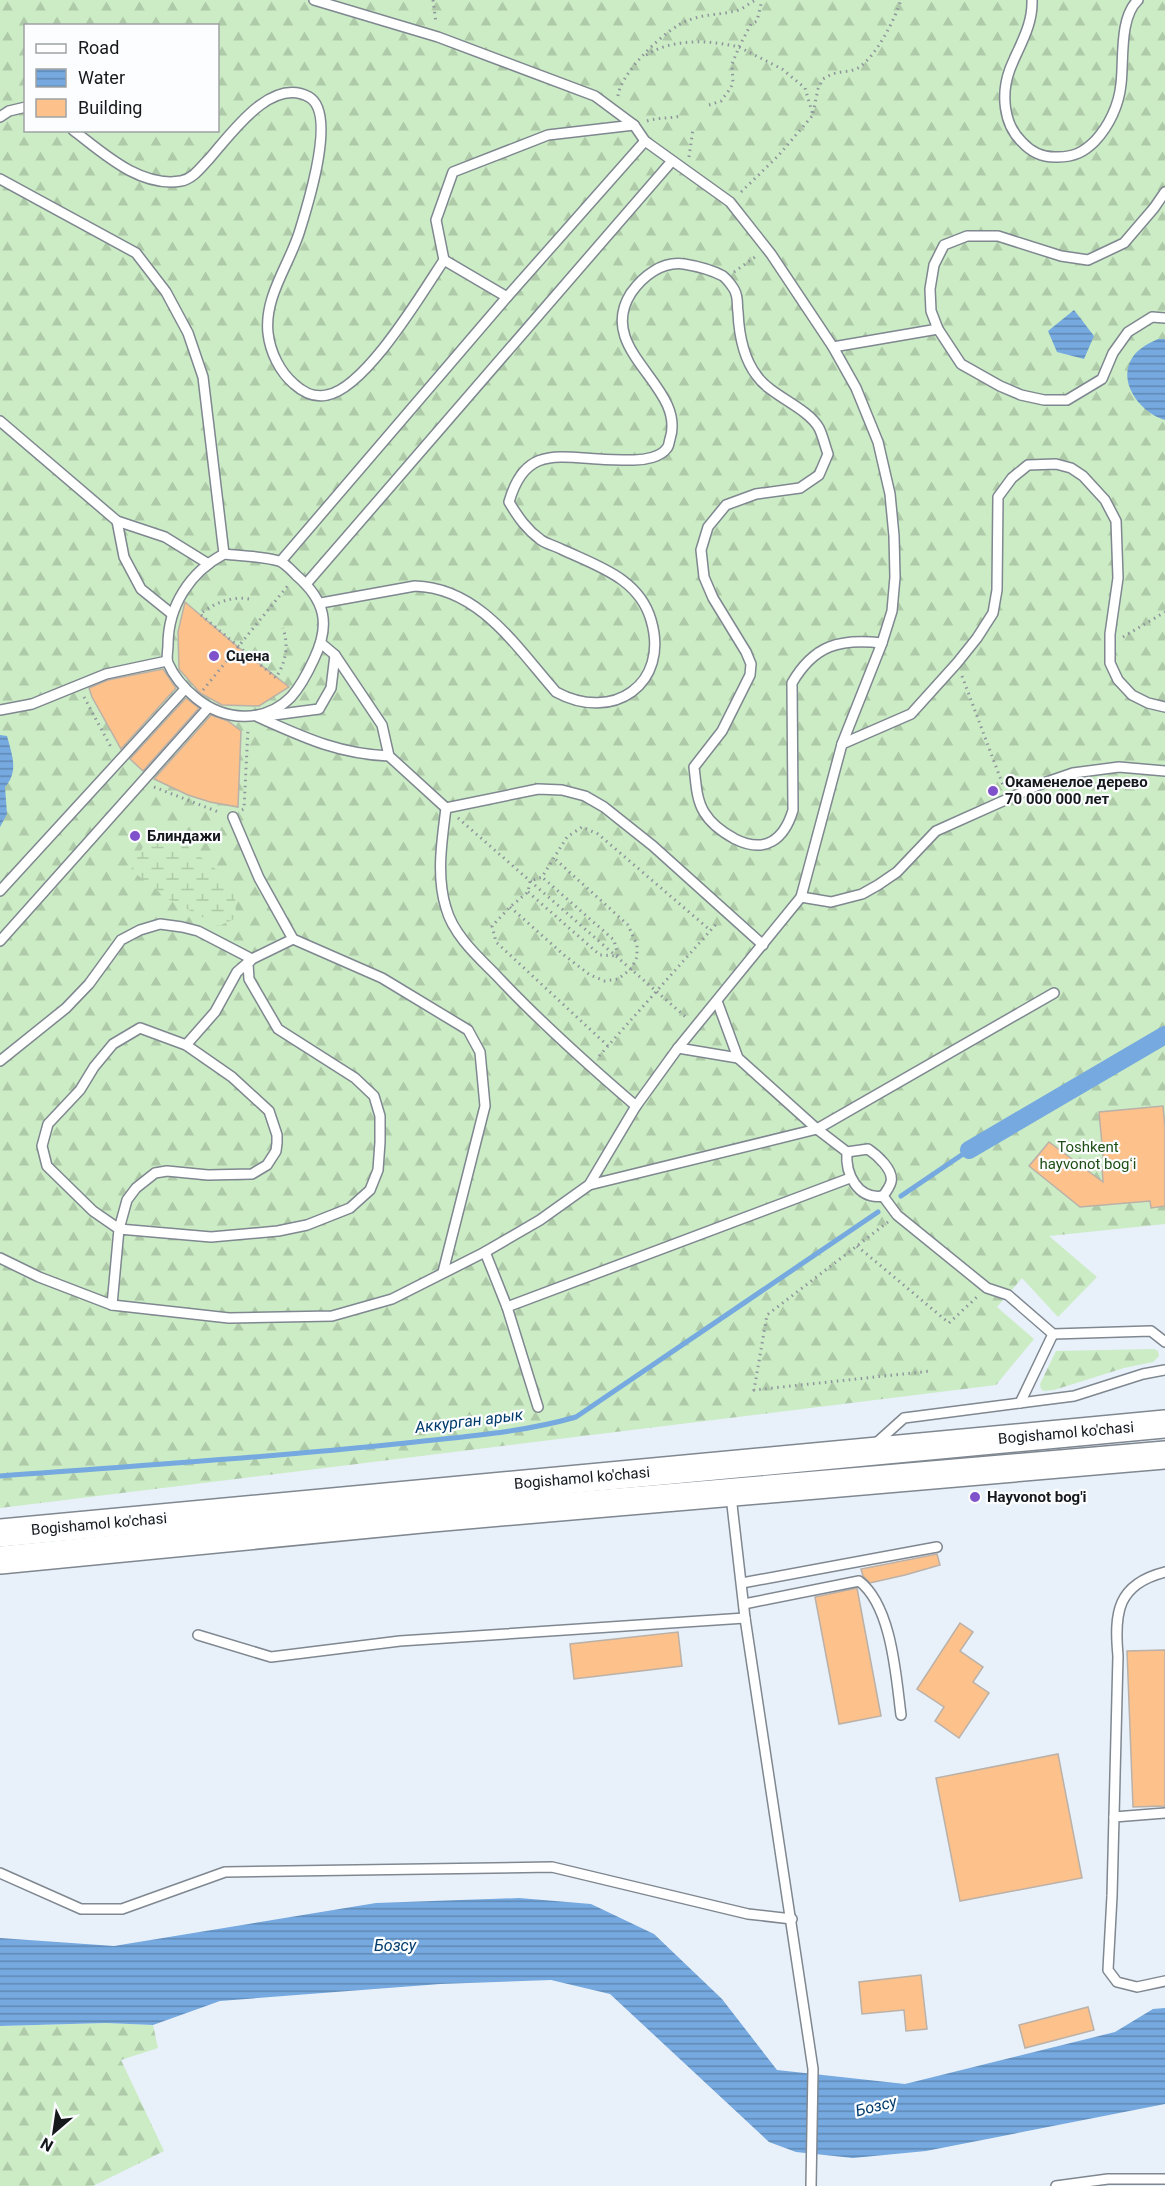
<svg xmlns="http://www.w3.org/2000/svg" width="1165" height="2186" font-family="Roboto,sans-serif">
<defs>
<pattern id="forest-firs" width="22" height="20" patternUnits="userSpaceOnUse" patternTransform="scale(1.5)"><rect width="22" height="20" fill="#cbecc4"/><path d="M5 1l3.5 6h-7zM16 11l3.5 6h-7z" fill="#aecaa8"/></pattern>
<pattern id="wetland-marsh" width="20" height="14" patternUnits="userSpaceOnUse" patternTransform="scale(1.5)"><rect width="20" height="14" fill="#cbecc4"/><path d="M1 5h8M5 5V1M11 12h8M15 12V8" fill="none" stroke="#aecaa8"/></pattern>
<pattern id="water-rules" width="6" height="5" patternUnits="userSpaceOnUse" patternTransform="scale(1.5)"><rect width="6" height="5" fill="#75a9df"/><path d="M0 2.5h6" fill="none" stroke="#5f89b4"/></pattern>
</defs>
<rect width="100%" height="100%" fill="#e8f0fa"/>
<!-- forest -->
<g fill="url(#forest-firs)" fill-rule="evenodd">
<path d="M0,0H1165V1224L1049,1236L1097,1277L1058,1317L1022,1278L997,1307L1034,1339L996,1385L0,1508ZM26,26H218V130H26Z"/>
<path d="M1154,1349L1158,1351L1159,1356L1153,1362L1124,1368L1054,1390L1044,1391L1041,1389L1040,1384L1056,1351Z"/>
<path d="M106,2023L153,2025L158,2048L121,2060L164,2151L93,2186H0V2026Z"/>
</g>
<!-- wetland -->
<path fill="url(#wetland-marsh)" d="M152,829L167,830L223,875L235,894L236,918L219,926L168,899L131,870Z"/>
<!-- water -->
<g fill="url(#water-rules)">
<path d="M1074,310L1094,336L1084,359L1057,352L1048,331Z"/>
<path d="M1158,339H1165V420C1143,414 1119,386 1130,362C1135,350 1147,344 1158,339Z"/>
<path d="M0,735L7,736C12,755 19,771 5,787L7,814L0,827Z"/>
<path d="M519,1898L591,1904L654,1934L722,1999L777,2070L905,2084L1115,2032L1153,2009L1165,2008V2104L926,2151L853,2158L796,2152L769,2142L610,1994L551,1980L440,1984L220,2001L153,2025L106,2023L0,2026V1938L114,1946L376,1903Z"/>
</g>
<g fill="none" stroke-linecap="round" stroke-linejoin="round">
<!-- stream -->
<g stroke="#75a9df" stroke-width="5">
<path d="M901,1196L969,1150"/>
<path d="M0,1476C132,1466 264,1458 396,1444C456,1437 517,1434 576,1417L878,1212"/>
</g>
<!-- canal -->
<path stroke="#75a9df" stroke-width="18" d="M969,1150L1165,1035"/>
</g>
<!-- building -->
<g fill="#fdc18c" stroke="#bab1a8" stroke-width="1.5">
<path d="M185,602L238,647L289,687L259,706L222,705L200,693L179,669L178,632Z"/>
<path d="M163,669L176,688L121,749L92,697L89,688L108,680Z"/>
<path d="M186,698L199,708L143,771L130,759Z"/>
<path d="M211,715L228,721L241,731L238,807L210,802L188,795L154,779Z"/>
<path d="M1163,1106L1165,1128V1206L1151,1208L1150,1201L1080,1207L1029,1166L1049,1142L1103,1182L1102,1167L1104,1166L1099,1112Z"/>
<path d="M937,1554L940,1565L905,1575L870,1583L863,1576L861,1569Z"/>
<path d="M857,1588L881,1716L839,1724L815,1597Z"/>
<path d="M960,1623L973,1632L960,1651L983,1667L973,1682L989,1693L959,1738L935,1721L944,1707L917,1689Z"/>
<path d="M678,1632L682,1666L574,1679L570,1644Z"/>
<path d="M1165,1650V1806L1133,1807L1127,1651Z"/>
<path d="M1058,1754L1082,1878L960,1901L936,1778Z"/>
<path d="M921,1975L927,2029L906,2031L904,2010L862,2014L859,1982Z"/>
<path d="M1088,2007L1094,2030L1025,2048L1019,2025Z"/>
</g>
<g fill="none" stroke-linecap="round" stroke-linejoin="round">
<!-- service casing -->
<g stroke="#7f8790" stroke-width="12">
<g id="service">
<path d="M1032,0C1033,26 1019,46 1010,69C1001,93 1003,124 1022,142C1032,153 1043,158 1058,157C1074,157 1084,152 1095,141C1109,126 1119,105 1121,84C1124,59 1119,18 1138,0"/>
<path d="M0,117L9,111L26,107"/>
<path d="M73,130C103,153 140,188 181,181C193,179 201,167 209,159C231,134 271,76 309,97C337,113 308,204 300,230C290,264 264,296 268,333C270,352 280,372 294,384C304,393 314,398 327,395C366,388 422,293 444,260L436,220L453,172L548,135L634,125"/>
<path d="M0,179L136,253L166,292L188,333L203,377L224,554"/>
<path d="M1165,192L1154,208L1124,243L1088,260L1061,256L998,236H967L944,245L934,265L930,289L931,311L938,329L961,364L1000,386L1021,395L1044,400H1067L1102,379L1113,353L1128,332L1152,317L1165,318"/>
<path d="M444,260L507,297"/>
<path d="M833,347L938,329"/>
<path d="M0,421L117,521L165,537L207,563"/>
<path d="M117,521L124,557L141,589L172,614"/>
<path d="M224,554C242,556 262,556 279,561C285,563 291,570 296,575C325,600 331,624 314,659C308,672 301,686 291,697C264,724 224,721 196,698C185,689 174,677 168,663C166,658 168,651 168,645C168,606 190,572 224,554Z"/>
<path d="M281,561L507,297L645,141"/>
<path d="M306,584L672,161"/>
<path d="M321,603L415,586C480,588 517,648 556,692C613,723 670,684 651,620C639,578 597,566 561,549C555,546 547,544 541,540C526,529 518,517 509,502C524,449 553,456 598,459C610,460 622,460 634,460C645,460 661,457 667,448C669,446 669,442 670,439C687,386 594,351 631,293C643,276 662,261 684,264C696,266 712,270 723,276C727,279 735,289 736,294C738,299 737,307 738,312C739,335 743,358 757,376C771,396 807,407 819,428C823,436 825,446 828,454L819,475L800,488L756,494L726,505L708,527L701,550L704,577L713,598L746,652L751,664L750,675L722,731L694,767C696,782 696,799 704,812C711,824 722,832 735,839C765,854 784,840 793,810L792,683C814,645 840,638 882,643"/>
<path d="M322,644L335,655L382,725L389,756L446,808"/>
<path d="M0,710L32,704L106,674L167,661"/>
<path d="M266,716L319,709L331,688L335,655"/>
<path d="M258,717C303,737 338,754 389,756"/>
<path d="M842,744L911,714L957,663L977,638L993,613L997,590L998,497L1012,478L1028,465L1056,464L1071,468L1083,476L1105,500L1116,521L1118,578L1110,634V663L1118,680L1132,695L1148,703L1165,707"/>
<path d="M446,808C442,840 436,876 446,908C453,934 477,956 495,974C539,1021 587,1064 636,1106"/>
<path d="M446,808L538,789L562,790L585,796L604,807L653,846L763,945"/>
<path d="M233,817L259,878L293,939L382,978L468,1030L480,1052L485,1106L443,1272"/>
<path d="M0,891L185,689"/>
<path d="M801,897L831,902L862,894L878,885L897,872L936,831L1041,784L1073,773L1119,767L1165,771"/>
<path d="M0,941L208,708"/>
<path d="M717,1001L738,1058L817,1129L847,1152L868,1149C877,1155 894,1170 891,1182C890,1186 886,1192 883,1196L897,1215L987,1288L1008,1295L1053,1334L1151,1331L1165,1342"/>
<path d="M186,1045L215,1012L237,972L252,959L293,939"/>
<path d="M678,1048L738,1058"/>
<path d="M0,1061L66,1008L89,984L121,940L140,930L160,924L182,927L198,931L252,959L248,964L249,979L278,1029L355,1078L374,1096L380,1116V1142L378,1170L370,1190L350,1208L307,1225L278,1231L211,1237L119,1229L93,1211L47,1166L42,1146L48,1124L80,1090L94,1067L113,1044L140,1028L186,1045L232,1077L269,1111L277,1135V1143L276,1151L267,1165L252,1174L208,1175L167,1171L155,1173L136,1188L127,1200L119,1229L112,1305"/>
<path d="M847,1152C845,1174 858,1200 883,1196"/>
<path d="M589,1185L817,1129L1054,993"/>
<path d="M485,1252L507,1307L538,1407"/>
<path d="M0,1258L39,1277L112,1305L229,1318L332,1316L392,1299L485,1252L540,1220L589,1185L636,1106L678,1048L801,897L842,744L882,643L892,611L895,577L894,536L890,494L878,442L856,388L833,347L771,254L730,202L645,141L634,125L595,96L438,37L314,0"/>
<path d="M507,1307L850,1178"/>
<path d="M1020,1403L1053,1334"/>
<path d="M874,1445L904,1418L1074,1396L1143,1374L1165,1370"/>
<path d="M731,1496L745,1618L813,2069L811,2186"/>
<path d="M1165,1572C1117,1584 1114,1613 1118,1656L1112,1896L1108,1970L1117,1982L1137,1987L1165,1981"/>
<path d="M742,1583L937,1547"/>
<path d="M744,1604L859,1581C892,1606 896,1677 901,1715"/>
<path d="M198,1635L271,1657L400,1641L745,1618"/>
<path d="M1114,1817L1165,1813"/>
<path d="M0,1873L81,1909H122L225,1872L552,1867L748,1914L792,1919"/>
<path d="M1056,2186L1108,2179H1165"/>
</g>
</g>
<!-- secondary casing -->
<g stroke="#7f8790" stroke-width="30">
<g id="secondary">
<path d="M0,1533L1165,1424"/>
<path d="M0,1560L432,1518L1165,1455"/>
</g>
</g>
<!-- path -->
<g stroke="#90959d" stroke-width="3" stroke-dasharray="1.5 4.5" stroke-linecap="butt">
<path d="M433,0L436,23"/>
<path d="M646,55C674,38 709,40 739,47L751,24L757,21L762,0"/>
<path d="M618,96C620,73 667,27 689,20C704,14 720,15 735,11C742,10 749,3 756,0"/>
<path d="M709,105L721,101L730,89L733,83L732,64L739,47L782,69L805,88L813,115L778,156L739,194"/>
<path d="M813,113L818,89L823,79C827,77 831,74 836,73C843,71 851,72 858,68C876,57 895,19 901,0"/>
<path d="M647,121C659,117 669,119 680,116"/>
<path d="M689,157L693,129"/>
<path d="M734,272L758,255"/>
<path d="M249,599C230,596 215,603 200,614L276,678C286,661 289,646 283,628"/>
<path d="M1123,637L1165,612"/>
<path d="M962,676L1004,788"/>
<path d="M203,690L290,583"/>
<path d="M84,697L112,749"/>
<path d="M154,787L221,813"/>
<path d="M242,810L244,809L248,728"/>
<path d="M458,818L688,1019"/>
<path d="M528,892L600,955L618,956L614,940L542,877"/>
<path d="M510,907L564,955L590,975L605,981L618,979L631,969L637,957V945L628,925L555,859"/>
<path d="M608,1046L496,942L492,926L510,907L528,892L530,881L542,877L567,837L582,827L598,834L710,930"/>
<path d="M599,1056L718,922"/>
<path d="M888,1222L767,1315L754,1390L931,1371"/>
<path d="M857,1246L949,1323L978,1296"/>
</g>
<!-- service -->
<use href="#service" stroke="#fff" stroke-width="9"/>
<!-- secondary -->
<use href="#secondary" stroke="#fff" stroke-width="27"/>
</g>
<!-- markers -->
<g fill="#7f52cb" stroke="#fbfdff" stroke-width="2">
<circle cx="214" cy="656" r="6"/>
<circle cx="993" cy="791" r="6"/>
<circle cx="135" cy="836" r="6"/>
<circle cx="975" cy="1497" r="6"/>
</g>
<g text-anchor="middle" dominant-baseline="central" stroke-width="4.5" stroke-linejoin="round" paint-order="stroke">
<!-- poi labels -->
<g font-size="15" font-weight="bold" fill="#16191c" stroke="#fbfdff" text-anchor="start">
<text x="226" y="656">Сцена</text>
<text x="1005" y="782">Окаменелое дерево<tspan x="1005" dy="17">70 000 000 лет</tspan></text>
<text x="147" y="836">Блиндажи</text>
<text x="987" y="1497">Hayvonot bog'i</text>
</g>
<!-- park labels -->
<g font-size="15" fill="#204f15" stroke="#fbfdff">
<text x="1088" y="1147">Toshkent<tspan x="1088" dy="17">hayvonot bogʻi</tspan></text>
</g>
<!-- street labels -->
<g font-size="15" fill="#16191c" stroke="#fbfdff">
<text transform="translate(1066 1433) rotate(-5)">Bogishamol ko'chasi</text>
<text transform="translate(582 1478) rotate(-5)">Bogishamol ko'chasi</text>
<text transform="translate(99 1524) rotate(-5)">Bogishamol ko'chasi</text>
</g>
<!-- water labels -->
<g font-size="16" font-style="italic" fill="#003b6c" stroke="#fbfdff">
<text transform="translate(469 1421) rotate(-7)">Аккурган арык</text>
<text x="395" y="1945">Бозсу</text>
<text transform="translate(876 2106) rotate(-14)">Бозсу</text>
</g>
</g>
<!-- legend -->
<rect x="24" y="24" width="195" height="108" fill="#fbfdff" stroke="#9fa2a4" stroke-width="1.5"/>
<rect x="36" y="44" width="30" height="9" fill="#ffffff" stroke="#9fa2a4" stroke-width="1.5"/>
<text x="78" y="54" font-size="18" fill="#16191c">Road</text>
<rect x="36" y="69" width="30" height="18" fill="url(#water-rules)" stroke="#9fa2a4" stroke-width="1.5"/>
<text x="78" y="84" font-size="18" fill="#16191c">Water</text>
<rect x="36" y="99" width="30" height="18" fill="#fdc18c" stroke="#9fa2a4" stroke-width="1.5"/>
<text x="78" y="114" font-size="18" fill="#16191c">Building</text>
<!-- north arrow -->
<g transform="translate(54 2132) rotate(209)" stroke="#fbfdff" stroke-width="4.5" paint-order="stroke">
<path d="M0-4.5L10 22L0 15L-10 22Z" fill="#16191c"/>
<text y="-9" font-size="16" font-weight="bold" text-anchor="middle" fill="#16191c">N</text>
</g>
</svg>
